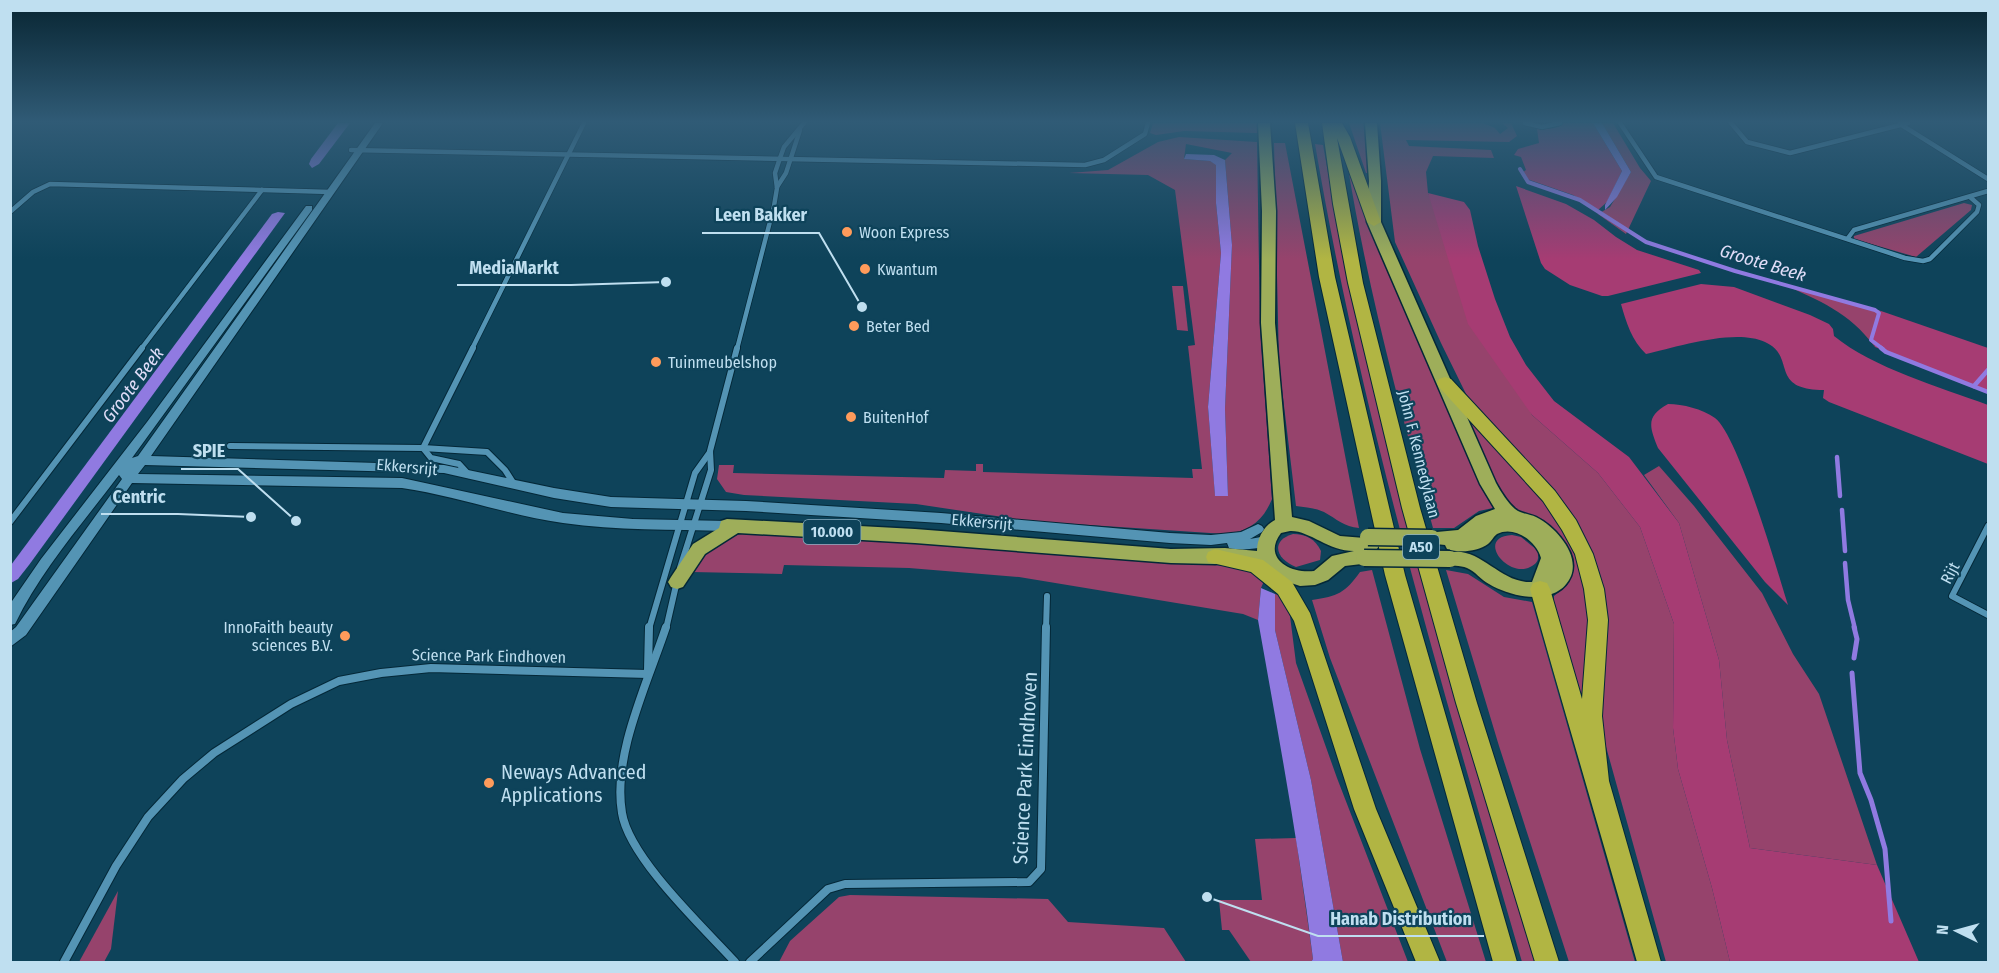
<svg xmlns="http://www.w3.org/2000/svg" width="1999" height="973" font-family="'Fira Sans Condensed',sans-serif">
<rect width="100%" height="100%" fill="#0e435a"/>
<!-- green -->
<g fill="#96436c" fill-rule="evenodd">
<path d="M1153,123H1257V133L1184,131L1156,135L1150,133Z"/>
<path d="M1349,123H1366L1369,173H1366Z"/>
<path d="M1380,123H1483L1495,128L1500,134L1508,128L1502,123H1511L1517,136L1509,142L1406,140L1409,146L1491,150L1494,158L1433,156L1426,172L1428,193L1532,415L1598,473L1640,527L1674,624L1673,728L1678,769L1712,888L1730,962H1666L1598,718L1590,554L1484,421L1467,396L1441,343L1395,242Z"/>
<path d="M1602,123H1613L1640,168L1651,181L1626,234L1598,214L1610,207L1631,172Z"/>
<path d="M1179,137L1257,142L1260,327L1272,499C1263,521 1249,532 1225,534L1029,521L916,504L744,495L726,492L717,479L719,465H734L733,473L944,478L945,470L976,471V464H983V472L1193,478L1192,469H1202L1188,346L1195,345L1175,190L1148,175L1069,173L1108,170L1158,142ZM1186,144L1232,153L1225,160L1232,245L1225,409L1228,496L1215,495L1208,407L1221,253L1216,203V164L1210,161L1184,159Z"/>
<path d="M1274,143H1285L1359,528C1344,527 1337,519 1324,512C1315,508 1305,507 1296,506L1279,364Z"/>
<path d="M1315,144L1323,145L1347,279L1398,492L1504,863L1535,962H1522C1444,692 1362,422 1315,144Z"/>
<path d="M1348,168H1351L1392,280L1468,446L1493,508L1479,511L1454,528H1433C1400,409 1368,290 1348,168Z"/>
<path d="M1964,203L1972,205L1971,210L1916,257L1854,239V236Z"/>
<path d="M1781,283L1881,311L1872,336L1875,347C1848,311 1821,302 1781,283Z"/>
<path d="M1172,286H1183L1188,331L1177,330Z"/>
<path d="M1465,408L1544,498L1578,554L1591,621L1586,716L1554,605V596L1567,585L1573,574V560L1568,547L1558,535L1522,514L1504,501L1477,447Z"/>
<path d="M1659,466L1694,506L1762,593L1793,654L1819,694L1877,865L1750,848L1727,740L1719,660L1679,523L1644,475Z"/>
<path d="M742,533L907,542L1227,566L1256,573L1264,581L1261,588L1258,620L1243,614L1019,577L909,568L784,565L782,574L692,572C703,550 720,542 742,533Z"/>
<path d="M1293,534C1306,534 1315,539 1321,551L1320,560L1296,567C1277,560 1269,541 1293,534Z"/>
<path d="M1512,535L1521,537L1537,550C1539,557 1539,562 1532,566C1509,581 1474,537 1512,535Z"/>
<path d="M1372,570L1420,749L1486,962H1447L1330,658L1312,600C1338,596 1345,593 1360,572Z"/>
<path d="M1446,570L1468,574L1504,597L1532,602L1635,962H1569L1499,746Z"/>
<path d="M1275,594L1284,597L1290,616L1296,663L1337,778L1408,962H1343L1311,780L1275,630Z"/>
<path d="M1296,838L1313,959L1311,962H1251L1229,930H1222L1219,900H1262L1255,839Z"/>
<path d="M118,891L111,949L104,962H79Z"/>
<path d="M850,895L1048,899L1068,922L1164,928L1186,962H779L790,941L839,897Z"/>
</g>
<!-- forest -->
<g fill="#a63c73">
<path d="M1564,123H1593L1622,171L1607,202L1598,210L1573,195L1524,178L1522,173L1526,170L1521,157L1514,155L1518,149L1539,143L1537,129C1546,129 1557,130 1564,123Z"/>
<path d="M1516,186L1566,204L1594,220L1616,237L1637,250L1699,270L1701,273L1608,296H1602L1570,285L1545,269L1541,263Z"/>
<path d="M1428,193L1464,202L1470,210L1478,246L1495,299L1510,337L1526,365L1554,401L1629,457L1679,523L1719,660L1727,740L1750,848L1877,865L1919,962H1730L1712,888L1678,769L1673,728L1674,624L1640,527L1598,473L1532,415L1468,324Z"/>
<path d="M1701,284L1734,287L1810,315L1829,324L1833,329L1834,336C1873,368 1940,387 1988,405V464L1829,402L1823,398L1824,390C1768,390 1797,356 1765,342C1735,328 1677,347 1646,354C1632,341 1626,322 1621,304Z"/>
<path d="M1881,311L1988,348V391L1875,347L1872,336Z"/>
<path d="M1668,404C1683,404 1702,409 1715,418C1738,435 1777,570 1788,605L1765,582L1658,448C1649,426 1646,416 1668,404Z"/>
</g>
<!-- water -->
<g fill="#907ae1">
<path d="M338,123H350L319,164L312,168L309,164L311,159Z"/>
<path d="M1593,123H1602L1631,172L1617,197L1605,210V205L1622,171Z"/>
<path d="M1186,154L1214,155L1225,160L1232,245L1225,409L1228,496H1215L1208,407L1221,253L1216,203V165L1210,161L1184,159Z"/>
<path d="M278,212L285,213L29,565L18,579L11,583V565L272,214Z"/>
<path d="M1261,588L1275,594V630L1311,780L1343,962H1311L1313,959C1299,845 1278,733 1258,620Z"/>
</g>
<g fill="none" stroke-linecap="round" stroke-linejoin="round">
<!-- stream-far2 -->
<path stroke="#907ae1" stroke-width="4" d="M1520,169L1528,182L1580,200L1646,242L1735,271L1875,310L1879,313L1871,340L1883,349"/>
<!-- stream-far1 -->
<g stroke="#907ae1" stroke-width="4.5">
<path d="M1881,348L1886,352L1988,392"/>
<path d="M1974,386L1988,370"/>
<path d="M1837,457L1840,496"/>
<path d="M1842,510L1845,551"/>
<path d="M1845,563L1848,600L1855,629"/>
</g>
<!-- stream -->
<g stroke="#907ae1" stroke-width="5">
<path d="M1854,658L1857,639L1854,627"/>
<path d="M1852,673L1860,773L1871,800L1885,849L1891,921"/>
</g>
<!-- minor-far2 casing -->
<g stroke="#042838" stroke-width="6">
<g id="minor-far2">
<path d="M1525,123L1542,127L1560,123"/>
<path d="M1620,123L1656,177L1905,258L1923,261L1930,259L1977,212L1979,205L1970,197"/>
<path d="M1731,123L1747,142L1790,153L1908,123"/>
<path d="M1900,124L1988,179"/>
<path d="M351,150L1085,165L1104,160L1145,134L1148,123"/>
<path d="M777,187L786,173L800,130"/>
<path d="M10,212L33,192L50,184L331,192"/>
<path d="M1848,238L1854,230L1988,191"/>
<path d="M141,349L262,190"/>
<path d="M472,349L584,123"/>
<path d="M737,349L774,206L777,188L775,173L780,158L784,147L804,123"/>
</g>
</g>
<!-- minor-far1 casing -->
<g stroke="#042838" stroke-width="8">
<g id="minor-far1">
<path d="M230,446L423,448L487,452L505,470L514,484"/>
<path d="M423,448L473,348"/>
<path d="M423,448L431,458L459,464L469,475"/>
<path d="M10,522L142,348"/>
<path d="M1988,526L1952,596L1988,615"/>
<path d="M680,568L711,470L710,451L737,348"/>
<path d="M649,629L695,473L710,452"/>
<path d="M666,629L677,581"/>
<path d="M1046,629L1047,596"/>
</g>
</g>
<!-- minor casing -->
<g stroke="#042838" stroke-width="10">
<g id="minor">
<path d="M666,627C648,682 612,755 622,813C629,858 704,928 735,962"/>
<path d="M648,670L649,627"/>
<path d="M64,962L116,866L148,817L183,779L214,753L291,704L339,681L381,673L431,668L648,674"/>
<path d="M750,962L828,889L845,884L1029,882L1041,869L1046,627"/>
</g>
</g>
<!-- secondary casing -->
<g stroke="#042838" stroke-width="2">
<path id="secondary" d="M375,123H383L151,456L444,465L554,488L611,497L746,501L941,513L1170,533L1211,535L1241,532L1258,524L1262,526L1264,529L1262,532L1250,539L1266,536L1270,537L1272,541L1270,545C1257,549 1242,551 1229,548L1227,543L1211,545L1170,543L941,523L746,511L611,507L554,498L444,473L145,465L138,474L402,478L563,513L633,519L727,521L731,523L733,526L731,529L727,531C672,529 617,531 563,523C508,515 456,496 402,488L132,483L26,635L10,647V632L16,627L122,479L119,475C83,523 41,570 15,624L10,625V604L41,559L147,422L306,206H312V210L132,458L138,456Z"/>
</g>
<!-- trunk casing -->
<g stroke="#042838" stroke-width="3">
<g id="trunk">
<path d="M1258,123H1270L1276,211L1275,323L1292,517L1309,521L1340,536L1377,539L1380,544L1377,549L1364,551L1370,553L1373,558L1370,563L1345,566L1328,580L1315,585L1300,586L1279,579L1263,566L1225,562L1215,564L1171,563L915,543L738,533L705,554L683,587L677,589L671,587L668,582L671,577L693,544L719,528L721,521L727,519L915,529L1171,549L1225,548L1257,551C1257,538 1264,526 1275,520L1261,323L1262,211ZM1290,531C1309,530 1328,551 1354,551L1332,556L1314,571C1290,574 1262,558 1281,533Z"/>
<path d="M1365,123H1377L1381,181V222L1496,483C1501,492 1507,502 1515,509C1521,514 1530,514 1536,517C1546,522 1555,530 1561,538C1570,549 1576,563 1571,576C1558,607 1512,598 1489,584C1481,580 1475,571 1467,568C1460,565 1451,566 1444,564L1441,559L1444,554C1479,542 1498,584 1532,582L1541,558C1537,542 1515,525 1497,534C1493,537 1491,542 1488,544C1477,552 1459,553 1447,549L1445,545L1426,543L1423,538L1426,533L1458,530L1476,516L1495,509L1480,484L1367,222L1369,181Z"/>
</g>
</g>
<!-- motorway casing -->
<g stroke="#042838" stroke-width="2">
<g id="motorway">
<path d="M1295,123H1308L1335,277L1405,575L1517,962H1493L1385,575L1319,277Z"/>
<path d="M1322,123H1342L1350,137L1381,222L1374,226L1367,222L1337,138L1363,283L1420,508L1477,703L1559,962H1535L1456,703L1402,508L1348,283L1333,204Z"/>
<path d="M1445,377L1451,379L1555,491L1576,520L1593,554L1604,589L1608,620L1602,716L1609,781L1661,962H1637C1602,837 1565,714 1530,589L1533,583L1540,581L1547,583L1550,589L1582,699L1588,620L1584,589L1575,554L1562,530L1543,501L1439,387L1437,383L1439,379Z"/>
<path d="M1215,549L1263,560L1292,582L1310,613L1376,809L1440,962H1416L1354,809L1294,621L1278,594L1251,572L1208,562L1206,557L1208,552Z"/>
</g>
</g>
<!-- minor-far2 -->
<use href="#minor-far2" stroke="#5494b4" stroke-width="4.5"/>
<!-- minor-far1 -->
<use href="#minor-far1" stroke="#5494b4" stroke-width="6"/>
<!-- minor -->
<use href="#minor" stroke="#5494b4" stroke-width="8"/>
<!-- secondary -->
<use href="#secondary" fill="#5494b4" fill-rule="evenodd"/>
<!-- trunk -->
<use href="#trunk" fill="#9eae5a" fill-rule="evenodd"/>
<!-- motorway -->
<use href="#motorway" fill="#b1b543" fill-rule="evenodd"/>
<!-- trunk-bridge casing -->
<g stroke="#042838" stroke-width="19" stroke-linecap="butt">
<g id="trunk-bridge">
<path d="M1368,537L1432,538"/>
<path d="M1364,558L1450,559"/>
</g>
</g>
<!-- trunk-bridge -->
<use href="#trunk-bridge" stroke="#9eae5a" stroke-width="16"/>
</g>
<!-- sky -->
<linearGradient id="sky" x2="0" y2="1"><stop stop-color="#082532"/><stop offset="0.47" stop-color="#305b76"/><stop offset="1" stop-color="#305b76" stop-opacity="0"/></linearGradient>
<rect width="1999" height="259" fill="url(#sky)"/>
<!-- markers -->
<g fill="#ff9b5b" stroke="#0e435a" stroke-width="2">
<circle cx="847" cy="232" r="6"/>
<circle cx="865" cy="269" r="6"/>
<circle cx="854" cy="326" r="6"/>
<circle cx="656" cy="362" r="6"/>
<circle cx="851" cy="417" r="6"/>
<circle cx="345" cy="636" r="6"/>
<circle cx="489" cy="783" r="6"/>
</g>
<g text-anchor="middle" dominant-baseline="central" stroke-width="4.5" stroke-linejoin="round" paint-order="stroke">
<!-- shield labels -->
<g fill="#0e435a" stroke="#8ab0c3" stroke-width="1.5">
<rect x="803.5" y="520" width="57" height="24" rx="4.5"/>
<rect x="1403" y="535" width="36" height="24" rx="4.5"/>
</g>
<g font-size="15" font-weight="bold" fill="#bfdff0">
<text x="832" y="532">10.000</text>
<text x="1421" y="547">A50</text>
</g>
<!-- poi labels -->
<g font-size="16" fill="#bfdff0" stroke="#0e435a" text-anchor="start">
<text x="859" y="232">Woon Express</text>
<text x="877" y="269">Kwantum</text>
<text x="866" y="326">Beter Bed</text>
<text x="668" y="362">Tuinmeubelshop</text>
<text x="863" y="417">BuitenHof</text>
<text x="333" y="627" text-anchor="end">InnoFaith beauty<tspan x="333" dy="18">sciences B.V.</tspan></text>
</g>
<!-- street labels -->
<g font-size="16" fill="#bfdff0" stroke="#0e435a">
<text transform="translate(1419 454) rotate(76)">John F. Kennedylaan</text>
<text transform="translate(407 467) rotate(5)">Ekkersrijt</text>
<text transform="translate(982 522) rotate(5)">Ekkersrijt</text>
<text transform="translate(1950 573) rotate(-62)">Rijt</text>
<text transform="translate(489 656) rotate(1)">Science Park Eindhoven</text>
</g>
<!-- water labels -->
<g font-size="18" font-style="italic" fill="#e0ddf8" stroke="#0e435a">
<text transform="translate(1763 263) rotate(17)">Groote Beek</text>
<text transform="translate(133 385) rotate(-53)">Groote Beek</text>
</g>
<!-- near-street labels -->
<g font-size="20" fill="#bfdff0" stroke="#0e435a">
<text transform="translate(1025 768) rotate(-87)">Science Park Eindhoven</text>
</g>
<!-- near-poi labels -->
<g font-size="20" fill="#bfdff0" stroke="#0e435a" text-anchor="start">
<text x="501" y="772">Neways Advanced<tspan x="501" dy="23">Applications</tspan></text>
</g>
</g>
<!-- callouts -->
<path fill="none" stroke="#bfdff0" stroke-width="2" d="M862 307L819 233H702M666 282L571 285H457M296 521L238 469H181M251 517L178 514H101M1207 897L1318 936H1484"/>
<g fill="#bfdff0" stroke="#0e435a" stroke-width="2">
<circle cx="862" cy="307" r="6"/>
<circle cx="666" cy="282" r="6"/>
<circle cx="296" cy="521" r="6"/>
<circle cx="251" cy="517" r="6"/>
<circle cx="1207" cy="897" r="6"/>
</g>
<g font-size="18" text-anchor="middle" font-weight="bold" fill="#bfdff0" stroke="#0e435a" stroke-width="4.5" stroke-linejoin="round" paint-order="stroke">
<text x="761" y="221">Leen Bakker</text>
<text x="514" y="274">MediaMarkt</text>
<text x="209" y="457">SPIE</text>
<text x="139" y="503">Centric</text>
<text x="1401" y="925">Hanab Distribution</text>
</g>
<!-- border -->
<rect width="1999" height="973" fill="none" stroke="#bfdff0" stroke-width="24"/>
<!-- north arrow -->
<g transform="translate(1957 931) rotate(275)" stroke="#0e435a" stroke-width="4.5" paint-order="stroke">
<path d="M0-4.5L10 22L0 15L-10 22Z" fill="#bfdff0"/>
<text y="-9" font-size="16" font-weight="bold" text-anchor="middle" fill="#bfdff0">N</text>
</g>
</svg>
